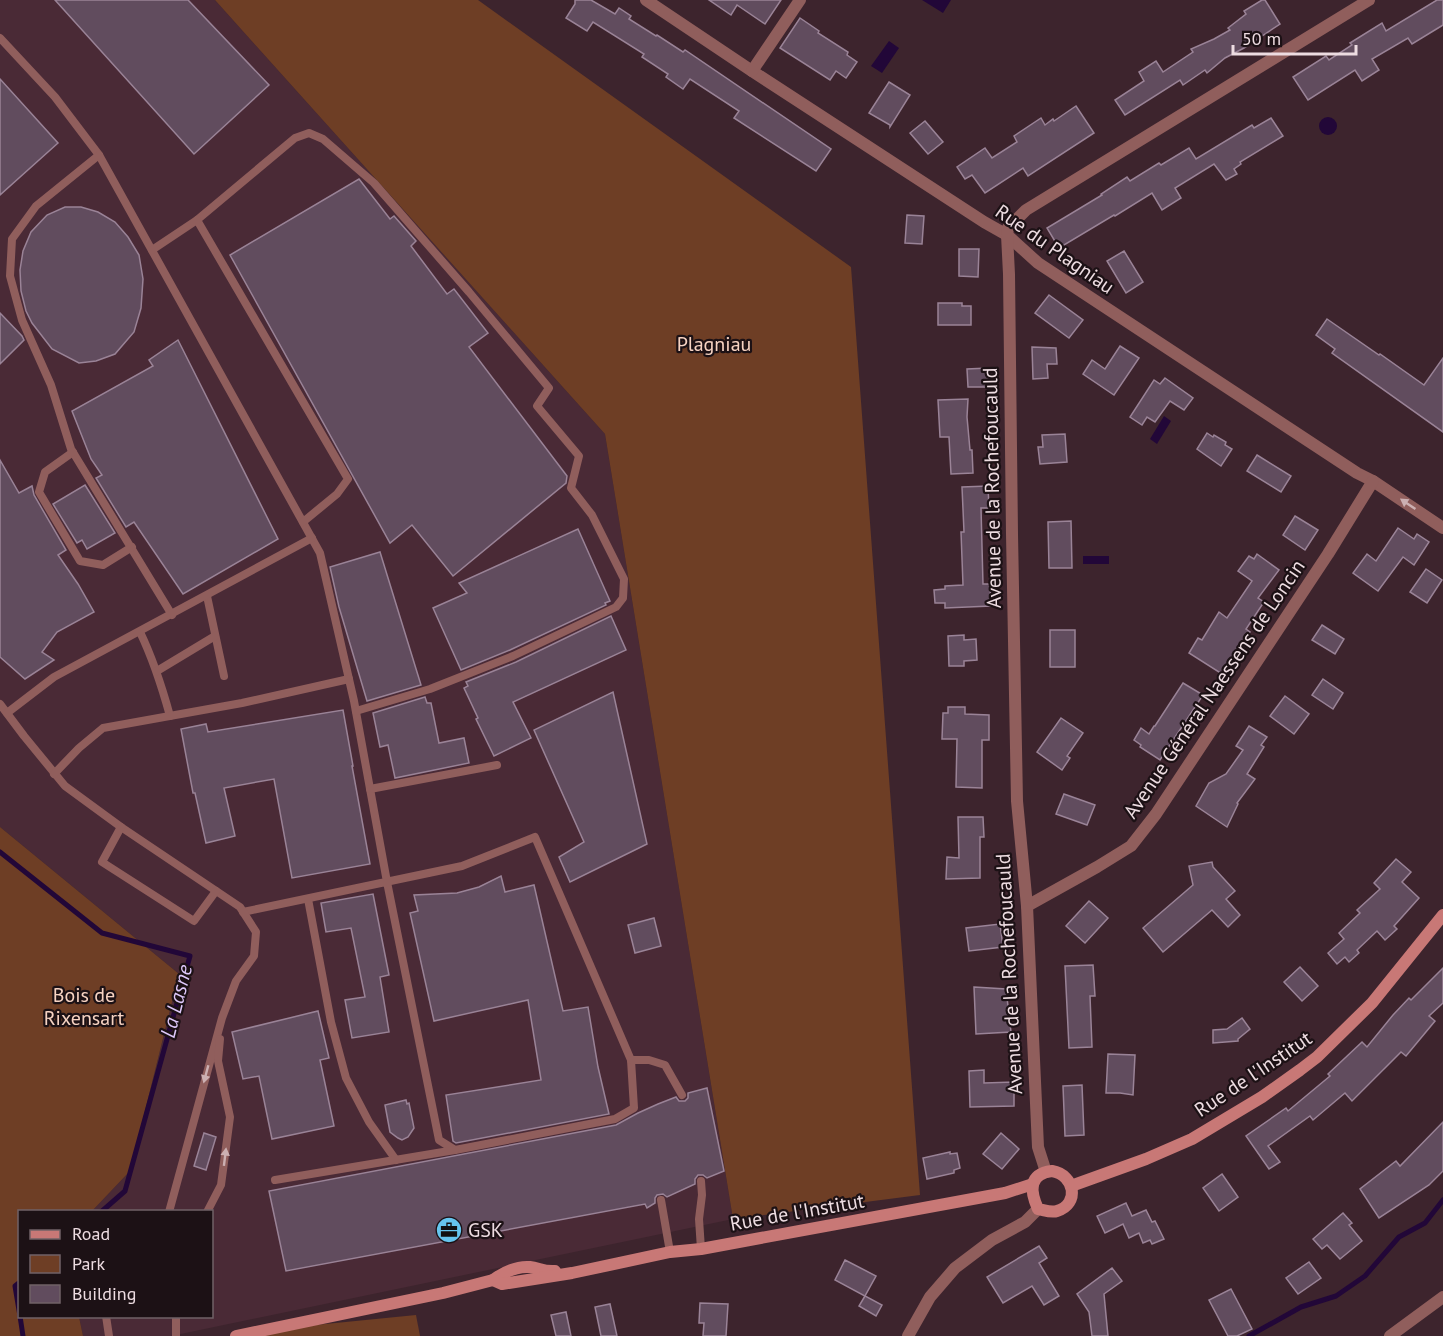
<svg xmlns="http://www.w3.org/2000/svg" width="1443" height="1336" font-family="'PT Sans',sans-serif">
<rect width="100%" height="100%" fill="#3d242d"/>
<!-- built -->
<path fill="#4a2a36" d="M0,0H215L605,434L733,1219L171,1336H83L79,1317L212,1316V1212L92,1211L130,1171L179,974L0,827Z"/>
<!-- green -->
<g fill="#6e3e25">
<path d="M215,0H478L851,267L920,1195L733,1219L605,434Z"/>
<path d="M0,827L179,974L130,1171L92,1211L20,1212V1316L79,1317L83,1336H0Z"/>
<path d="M416,1315L420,1336H266L265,1330Z"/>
</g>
<!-- water -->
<g fill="#220738">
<path d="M922,0H951L943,13Z"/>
<path d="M889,41L899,48L882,73L871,66Z"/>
<circle cx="1328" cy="126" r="9"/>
<path d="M1164,416L1171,421L1157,444L1150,439Z"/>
<rect x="1083" y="556" width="26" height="8"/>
</g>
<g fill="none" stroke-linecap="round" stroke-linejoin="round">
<!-- stream -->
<g stroke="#220738" stroke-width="5">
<path d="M0,852L102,933L190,956L125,1191L101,1212"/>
<path d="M20,1282L15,1286L20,1316"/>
<path d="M20,1316L23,1336"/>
<path d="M1249,1336L1301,1307L1336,1296L1365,1276L1399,1237L1425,1223L1443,1200"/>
</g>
</g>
<!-- building -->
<g fill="#614c5e" stroke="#9a8397" stroke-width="1.5">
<path d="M55,0H188L269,85L194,154Z"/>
<path d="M575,0H591L615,14L619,8L631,16L629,19L656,36L657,35L683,52L685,50L831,149L816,171L734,118L739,111L690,79L683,89L666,77L668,74L642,57L644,54L593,22L587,31L566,18L575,4Z"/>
<path d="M709,0H781L765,24L737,5L731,15Z"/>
<path d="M1262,0H1265L1280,24L1244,48L1225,58L1207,73L1205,70L1183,85L1180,80L1125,115L1115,100L1144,81L1139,72L1156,61L1163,72L1193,52L1191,49L1214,39L1230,30L1228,28L1246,14L1244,11Z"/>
<path d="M1437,0H1443V25L1412,44L1408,38L1372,59L1379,70L1362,81L1355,70L1308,100L1293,77L1326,56L1329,60L1352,45L1350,43L1382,23L1386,31Z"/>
<path d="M800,18L819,31L818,33L848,52L847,55L857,62L846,78L836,71L830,80L780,48Z"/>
<path d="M0,79L58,143L0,195Z"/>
<path d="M889,82L910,95L890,127V125L869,113Z"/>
<path d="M1076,106L1094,133L1028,176L1023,168L985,193L972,175L965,179L957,167L985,148L992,158L1017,142L1014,136L1041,118L1045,125L1053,119L1054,121Z"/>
<path d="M1271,118L1283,136L1240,162L1241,164L1234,169L1237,174L1226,180L1214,164L1175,188L1181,198L1162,210L1152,193L1115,216L1114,215L1059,248L1047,228L1102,195L1101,194L1127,177L1130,181L1159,163L1161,165L1189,148L1196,159L1252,125L1254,128Z"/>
<path d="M925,121L943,142L928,154L910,133Z"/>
<path d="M359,179L390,219L394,216L416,241L411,246L447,294L454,289L488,333L469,347L567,476L566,483L453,576L412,525L390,543L230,255Z"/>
<path d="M65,207H81L98,212L115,222L128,237L139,255L143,279L141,308L134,332L115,354L96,361L79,363L52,349L32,323L26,311L21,291L20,270L23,251L31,232L47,215Z"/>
<path d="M907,215L924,216L922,244L905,243Z"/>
<path d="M959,249H979L978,277L959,276Z"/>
<path d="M1124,251L1143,282L1126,293L1107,261Z"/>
<path d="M1049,295L1083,320L1069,338L1035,313Z"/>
<path d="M938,303H962V306H971V325H938Z"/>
<path d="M0,313L22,336L24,340L0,364Z"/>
<path d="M1327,319L1379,355L1380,354L1424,385L1443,358V432L1332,353L1335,349L1316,335Z"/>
<path d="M178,340L278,539L183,594L134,522L126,527L96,478L102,475L91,459L72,411L153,366L149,360Z"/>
<path d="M1120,346L1139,358L1114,395L1083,374L1092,360L1105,369Z"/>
<path d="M1032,347L1056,348L1057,364H1047L1048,378L1033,379Z"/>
<path d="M988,368L989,387H968L967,369Z"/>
<path d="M1165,378L1193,398L1184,410L1170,401L1155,422L1147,417L1142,425L1130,417L1154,380L1160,384Z"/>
<path d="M968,399L967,417L970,450H972L973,473L951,474L949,437H940L938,400Z"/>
<path d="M1207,433L1213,437L1214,435L1226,442L1225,445L1232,449L1221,466L1197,449Z"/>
<path d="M1065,434L1067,462L1040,464L1038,447H1043L1042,435Z"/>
<path d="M1257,455L1291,476L1281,492L1247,471Z"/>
<path d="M0,460L19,493L32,486L34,495L66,550L58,555L78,584L94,612L57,632L42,652L54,660L25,679L0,657Z"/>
<path d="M85,485L115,533L87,549L82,540L77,543L53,504Z"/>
<path d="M988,486L989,508H981L983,584H990L991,606L945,608V603H935L934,590L945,589V586L963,585L961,532H964L962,487Z"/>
<path d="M1295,516L1318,530L1305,550L1283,535Z"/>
<path d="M1071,521L1072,568H1049L1048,522Z"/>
<path d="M1398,528L1414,539L1417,534L1429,542L1414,565L1403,557L1378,591L1353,573L1367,554L1376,561Z"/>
<path d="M578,529L610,601L605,603L606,605L510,650L461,670L433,608L467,593L459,583Z"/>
<path d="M380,552L421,685L367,701L339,607L330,567Z"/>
<path d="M1257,554L1279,570L1258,598L1264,602L1246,629L1250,632L1222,674L1189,653L1198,638L1202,640L1219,612L1227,618L1252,581L1238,571L1249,556L1254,559Z"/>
<path d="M1426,569L1442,580L1427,603L1410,592Z"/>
<path d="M611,616L626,650L513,702L531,738L494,756L476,719L478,718L464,688L468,686L466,682L516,662Z"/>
<path d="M1322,625L1344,639L1335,654L1312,640Z"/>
<rect x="1050" y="630" width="25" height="37"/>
<path d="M964,635V640L976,639L977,660L964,661V666H949L948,636Z"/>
<path d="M1323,679L1343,693L1333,709L1312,695Z"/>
<path d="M1183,683L1203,695L1160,760L1140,747L1141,745L1134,740L1141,728L1149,734L1154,726H1155Z"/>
<path d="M613,692L647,844L570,882L559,857L584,842L534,730Z"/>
<path d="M1285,696L1309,714L1294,734L1270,716Z"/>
<path d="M425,697L427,703H431L439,743L464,738L469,763L395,778L388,745L380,747L373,713Z"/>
<path d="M948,707H965V714L989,715V740H982V788L956,787L957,739H942L943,713H948Z"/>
<path d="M343,710L353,766H352L370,864L292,878L274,779L224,788L235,836L206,843L195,793H193L181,729L206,724L208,732Z"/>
<path d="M1061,718L1083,733L1067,756L1070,758L1062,770L1037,752Z"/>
<path d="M1249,726L1267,737L1261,745L1264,747L1247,774L1255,779L1237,803L1238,804L1227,827L1196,806L1209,783L1226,774L1243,750L1236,746Z"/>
<path d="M1064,794L1095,805L1087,825L1056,814Z"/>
<path d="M958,817H983L984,837H980V878L946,879L947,857L959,858Z"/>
<path d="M1396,859L1411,872L1402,882L1419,898L1394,926L1397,929L1385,940L1377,931L1357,950L1359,953L1349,962L1345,957L1337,964L1328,953L1344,939L1339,933L1360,913L1357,910L1380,889L1374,883Z"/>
<path d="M1212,862L1213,867L1235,891L1226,899L1240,915L1228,927L1212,910L1163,952L1143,928L1193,885L1189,866Z"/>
<path d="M501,876L505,892L534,885L563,1011L588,1007L598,1067L609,1114L456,1143L453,1141L446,1095L541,1080L528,1000L434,1021L410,913L418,911L414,895L457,893L479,887Z"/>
<path d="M373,894L389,975L380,977L389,1032L352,1038L345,1000L365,997L351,928L326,932L321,903Z"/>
<path d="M1089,901L1108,918L1085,943L1066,926Z"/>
<path d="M654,918L661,946L635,953L628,925Z"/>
<path d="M1000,924L1003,947L969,951L966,928Z"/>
<path d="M1093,965L1095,996H1090L1092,1047L1069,1048L1065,966Z"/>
<path d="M1300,967L1318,986L1302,1001L1284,982Z"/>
<path d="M1443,968V1003L1429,1016L1435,1021L1406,1056L1401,1052L1352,1101L1345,1093L1313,1120L1310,1116L1268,1146L1280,1162L1269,1169L1246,1136L1286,1108L1288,1111L1330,1076L1328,1074L1362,1042L1367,1047L1393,1015L1409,998L1411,1000Z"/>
<path d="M974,987L1006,989L1011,1032L976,1034Z"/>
<path d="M318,1011L329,1058L320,1060L334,1126L272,1139L259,1076L243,1079L232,1032Z"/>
<path d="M1242,1018L1250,1029L1238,1039V1041L1213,1043V1030L1227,1029Z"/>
<path d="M1108,1054L1135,1055L1133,1095L1120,1093H1106Z"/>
<path d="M984,1070V1083L1014,1082V1106L970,1107L969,1071Z"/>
<path d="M1082,1085L1084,1135L1065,1136L1063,1086Z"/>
<path d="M707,1088L724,1171L707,1178L703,1175H698L695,1179V1184L667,1197L663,1194L657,1195L655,1198V1203L647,1208L645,1204L286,1271L269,1191L616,1125L638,1113L658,1104L676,1097L679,1101H685L688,1098V1093Z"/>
<path d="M406,1100L407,1104L409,1103L414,1128L408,1137L402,1140L398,1138L390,1132L385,1105Z"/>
<path d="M1443,1122V1171L1429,1185L1379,1218L1360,1189L1396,1161L1400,1166Z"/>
<path d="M204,1133L216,1137L206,1170L194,1166Z"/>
<path d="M1001,1133L1019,1149L1002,1169L983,1154Z"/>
<path d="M950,1152V1154L957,1153L960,1168L954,1170V1173L927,1179L923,1158Z"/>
<path d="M1222,1174L1238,1197L1219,1211L1203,1188Z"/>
<path d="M1126,1203L1132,1216L1146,1210L1152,1222L1155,1221L1164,1239L1152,1244L1150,1240L1143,1243L1139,1233L1129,1238L1123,1224L1105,1233L1097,1216Z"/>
<path d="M1343,1213L1352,1223L1349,1225L1362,1241L1340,1259L1327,1245L1322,1249L1313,1239Z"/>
<path d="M1039,1246L1047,1258L1039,1263L1059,1296L1044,1305L1032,1286L1003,1303L987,1277Z"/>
<path d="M845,1260L876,1276L865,1296L882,1305L876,1316L859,1306L865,1296L835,1280Z"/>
<path d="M1309,1262L1321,1278L1298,1294L1286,1278Z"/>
<path d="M1112,1268L1122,1281L1104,1294L1108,1336H1092L1089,1312L1077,1294Z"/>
<path d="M1231,1289L1252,1329L1237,1336H1228L1209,1300Z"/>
<path d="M700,1303L728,1304L726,1336H703L704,1323H699Z"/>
<path d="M610,1304L617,1336H601L595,1307Z"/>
<path d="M566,1312L571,1336H556L551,1315Z"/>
</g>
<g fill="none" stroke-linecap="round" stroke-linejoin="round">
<!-- lane -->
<g stroke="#905e5c" stroke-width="8">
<path d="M0,38L55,97L99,155L320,553L354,701L387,882L439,1140L455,1150L615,1119L634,1108L631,1060L535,837L462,866L243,912"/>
<path d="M99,155L36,206L12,239L10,276L22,320L51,385L71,449L172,615"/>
<path d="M197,220L295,138L309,133L323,139L374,183L469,292L549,388L537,406L579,456L571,488L592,515L624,579L623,598L616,607L513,656L430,689L356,711"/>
<path d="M152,250L197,220L348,479L337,494L303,522"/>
<path d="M73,452L45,472L39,492L80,561L103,565L132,547"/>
<path d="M207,596L224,676"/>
<path d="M140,632C153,659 162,687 170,716"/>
<path d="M157,671L215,636"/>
<path d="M0,704L24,736L65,786L121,827L240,907L256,932L254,956L236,981L222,1018L169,1212"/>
<path d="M7,713L54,677L312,538"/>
<path d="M54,774L79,748L103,728L242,703L349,679"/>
<path d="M370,789L497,765"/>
<path d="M121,827L102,862L194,921L216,891"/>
<path d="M308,899L331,1022L346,1078L369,1122L396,1160"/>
<path d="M631,1060H649L665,1065L682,1095"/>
<path d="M275,1180L455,1150"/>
<path d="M661,1200L670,1252"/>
<path d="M207,1212L221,1185L230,1117L218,1061L220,1039"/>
<path d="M701,1249L699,1219L702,1195L701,1181"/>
<path d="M106,1316L109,1336"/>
<path d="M176,1316V1336"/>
</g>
<!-- street -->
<g stroke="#905e5c" stroke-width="12">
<path d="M646,0L752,71L984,222L1007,235L1038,263L1357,473L1373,481L1443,528"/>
<path d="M752,71L800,0"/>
<path d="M1027,906L1097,867L1131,846L1156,814L1328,554L1373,481"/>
<path d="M1046,1172L1038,1147L1027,906L1017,801L1012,534L1009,274L1007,235L1008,228L1026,210L1369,0"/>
<path d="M908,1336L930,1297L955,1268L992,1240L1025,1222L1038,1209"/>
<path d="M1390,1336L1443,1297"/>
</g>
<!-- secondary -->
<g stroke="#c87876" stroke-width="12">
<path d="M1052,1171C1075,1175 1080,1204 1057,1211C1051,1213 1044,1210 1038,1209C1030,1191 1028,1174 1052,1171Z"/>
<path d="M1071,1186L1146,1159L1192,1139L1262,1097L1300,1070L1317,1057L1372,1003L1443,915"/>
<path d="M493,1280C504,1272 517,1266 530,1267C539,1268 544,1272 555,1271"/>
<path d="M236,1336L443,1293L493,1280L502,1284L572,1273L670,1252L701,1249L1005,1193L1033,1184"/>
</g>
</g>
<!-- one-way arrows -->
<defs><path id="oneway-solid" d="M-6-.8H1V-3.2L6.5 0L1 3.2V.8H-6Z" transform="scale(1.5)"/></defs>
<g fill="#ccb0b2">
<use href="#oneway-solid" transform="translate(1408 504) rotate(-146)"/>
<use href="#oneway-solid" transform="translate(206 1074) rotate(105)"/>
<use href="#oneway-solid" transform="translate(225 1157) rotate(-83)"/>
</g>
<!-- icons -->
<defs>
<g id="office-disc" transform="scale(1.35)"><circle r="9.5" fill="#65c5ee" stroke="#1c1115"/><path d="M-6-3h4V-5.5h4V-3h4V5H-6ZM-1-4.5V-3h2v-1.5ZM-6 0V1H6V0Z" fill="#111"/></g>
</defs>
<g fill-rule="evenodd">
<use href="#office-disc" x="449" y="1230"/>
</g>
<g text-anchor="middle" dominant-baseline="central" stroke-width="4.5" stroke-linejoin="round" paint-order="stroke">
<!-- street labels -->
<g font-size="20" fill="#eddce1" stroke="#1c1115">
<text transform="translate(1055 249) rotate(35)">Rue du Plagniau</text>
<text transform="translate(992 488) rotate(-91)">Avenue de la Rochefoucauld</text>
<text transform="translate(1214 689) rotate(-56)">Avenue Général Naessens de Loncin</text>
<text transform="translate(1009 974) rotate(-93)">Avenue de la Rochefoucauld</text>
<text transform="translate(1253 1074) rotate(-34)">Rue de l'Institut</text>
<text transform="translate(797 1212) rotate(-10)">Rue de l'Institut</text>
</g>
<!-- park labels -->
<g font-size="20" fill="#f7d3c2" stroke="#1c1115">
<text x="714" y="344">Plagniau</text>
<text x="84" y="995">Bois de<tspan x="84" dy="23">Rixensart</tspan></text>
</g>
<!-- poi labels -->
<g font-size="20" fill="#eddce1" stroke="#1c1115" text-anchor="start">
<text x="468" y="1230">GSK</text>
</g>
<!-- water labels -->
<g font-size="21" font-style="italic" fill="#dec8fa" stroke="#1c1115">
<text transform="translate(176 1001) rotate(-76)">La Lasne</text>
</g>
</g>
<!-- legend -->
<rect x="18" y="1210" width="195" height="108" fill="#1c1115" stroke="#706267" stroke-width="1.5"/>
<rect x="30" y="1230" width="30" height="9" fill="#c87876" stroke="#706267" stroke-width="1.5"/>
<text x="72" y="1240" font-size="18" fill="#eddce1">Road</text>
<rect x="30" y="1255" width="30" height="18" fill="#6e3e25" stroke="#706267" stroke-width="1.5"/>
<text x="72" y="1270" font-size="18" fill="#eddce1">Park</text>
<rect x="30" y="1285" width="30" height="18" fill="#614c5e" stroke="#706267" stroke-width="1.5"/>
<text x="72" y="1300" font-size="18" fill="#eddce1">Building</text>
<!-- scale -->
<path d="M1233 45v9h123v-9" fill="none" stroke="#eddce1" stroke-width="3"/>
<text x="1242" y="45" font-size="18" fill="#eddce1" stroke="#1c1115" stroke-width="4.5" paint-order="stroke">50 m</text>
</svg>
